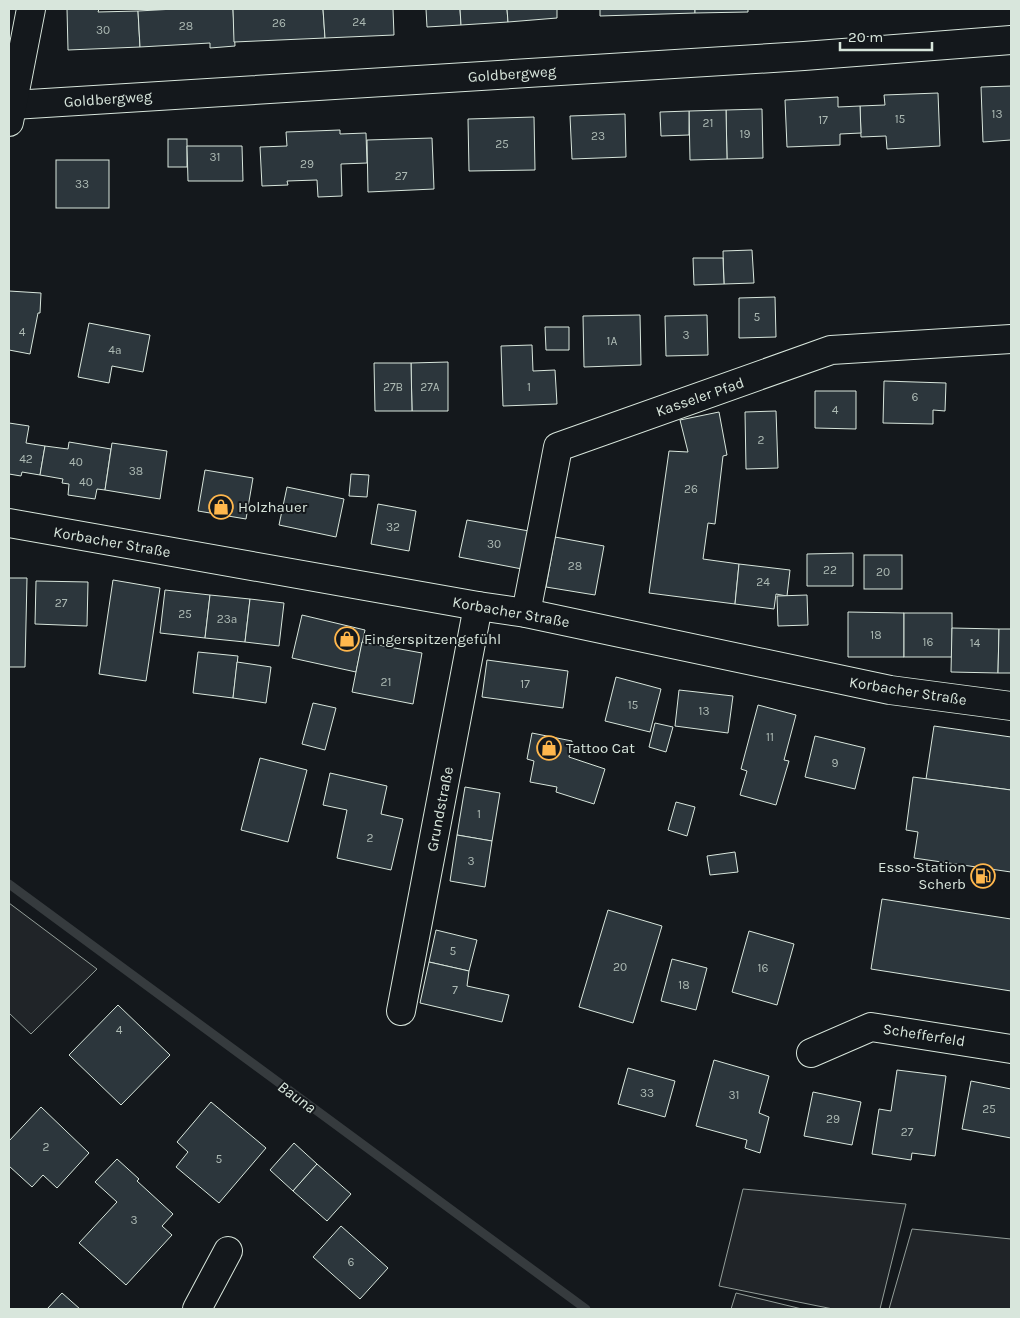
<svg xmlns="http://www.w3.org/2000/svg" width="1020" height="1318" font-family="Karla,sans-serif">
<rect width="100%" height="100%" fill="#14181c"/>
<!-- green -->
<g fill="#202428" stroke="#939e99">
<path d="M9,903L97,969L31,1034L9,1013Z"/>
<path d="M743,1189L906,1204L880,1309H833L719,1286Z"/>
<path d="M912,1229L1011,1239V1309H889Z"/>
<path d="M736,1293L802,1309H731Z"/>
</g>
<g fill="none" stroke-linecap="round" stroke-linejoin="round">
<!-- stream -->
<path stroke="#363b3e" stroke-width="9" d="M9,884L586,1309"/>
</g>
<!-- building -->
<g fill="#2c363c" stroke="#d8e6dc">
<path d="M67,9H99L98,12L138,11L140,47L68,50Z"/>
<path d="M175,9H233L235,46L210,48V43L140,47L138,11Z"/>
<path d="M233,9H323L325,38L234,42Z"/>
<path d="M323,9H393L394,35L325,38Z"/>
<path d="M426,9H460L461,25L427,27Z"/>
<path d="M460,9H507L508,22L461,25Z"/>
<path d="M507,9H557V18L508,22Z"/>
<path d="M600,9H695V13L600,16Z"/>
<path d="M695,9H748V12L695,13Z"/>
<path d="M1011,86V140L983,142L981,87Z"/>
<path d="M938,93L940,146L887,149L886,136L861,137L860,106L885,105L884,95Z"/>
<path d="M838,97V107L860,106L861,133L840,134V145L787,147L785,100Z"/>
<path d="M762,109L763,158L727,159L726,110Z"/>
<path d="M726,110L727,159L690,160L689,111Z"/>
<path d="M689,111V135L661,136L660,112Z"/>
<path d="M625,114L626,157L572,159L570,116Z"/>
<path d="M534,117L535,170L469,171L468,119Z"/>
<path d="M340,130V134L366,133L367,163L341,164L342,196L318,197L317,180L287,181L288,185L262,186L260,147L287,146L286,132Z"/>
<path d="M432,138L434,189L368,192L367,140Z"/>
<rect x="168" y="139" width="19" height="28"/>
<path d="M187,146H242L243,181H188Z"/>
<rect x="56" y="160" width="53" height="48"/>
<path d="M752,250L754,283L724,284L723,251Z"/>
<path d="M693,258H723L724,284L694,285Z"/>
<path d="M9,291L41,293L40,313H38L30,354L9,350Z"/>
<path d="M775,297L776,337L739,338V298Z"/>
<path d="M640,315L641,365L584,367L583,316Z"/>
<path d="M707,315L708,355L666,356L665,316Z"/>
<path d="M89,323L150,335L143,372L112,366L109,383L78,377Z"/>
<path d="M545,327H569V350H546Z"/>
<path d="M532,345L533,371L555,370L557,404L503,406L501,346Z"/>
<path d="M448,362V411H412L411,363Z"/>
<path d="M374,363H411L412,411H375Z"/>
<path d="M884,381L946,383L945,411L933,410V424L883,423Z"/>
<path d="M815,391H856V429L815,428Z"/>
<path d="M776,411L778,468L746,469L745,412Z"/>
<path d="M719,412L727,455L723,456L715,524L708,523L703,559L739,564L735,604L649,593L669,451L688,452L680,420Z"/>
<path d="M9,423L29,426L26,443L45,446L40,475L22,472L21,476L9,474Z"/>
<path d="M69,442L111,449L105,490L97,489L95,499L68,495L69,484L62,483L63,479L40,475L45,446L68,449Z"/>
<path d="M112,443L167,451L160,499L105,490Z"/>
<path d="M205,470L253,478L246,519L198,511Z"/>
<path d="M351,474L369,475L367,497L349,496Z"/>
<path d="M287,487L344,499L336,537L279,525Z"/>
<path d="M378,504L416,511L409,551L371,544Z"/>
<path d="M467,520L529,531L522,569L459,557Z"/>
<path d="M555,537L604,546L595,595L546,587Z"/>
<path d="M853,553V586H807V554Z"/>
<rect x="864" y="555" width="38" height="34"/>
<path d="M739,564L790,570L787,596L776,594L774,609L735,604Z"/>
<path d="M9,578H27L25,667H9Z"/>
<path d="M113,580L160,588L146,681L99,674Z"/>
<path d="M36,581L88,582L87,626L35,624Z"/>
<path d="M165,590L210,595L205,638L160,633Z"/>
<path d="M210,595L250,599L245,642L205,638Z"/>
<path d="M807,595L808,625L778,626L777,596Z"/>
<path d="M250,599L284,603L279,646L245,642Z"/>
<path d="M848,612L904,613V657H848Z"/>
<rect x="904" y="613" width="48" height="44"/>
<path d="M302,615L365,630L356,672L292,658Z"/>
<path d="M952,628L999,629L998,673L951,672Z"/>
<path d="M999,629H1011V673H998Z"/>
<path d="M362,642L422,653L413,704L352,692Z"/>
<path d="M198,652L238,656L233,698L193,693Z"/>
<path d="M487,660L568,671L563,708L482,697Z"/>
<path d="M237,662L271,667L266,703L233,698Z"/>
<path d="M616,677L661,689L650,732L605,721Z"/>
<path d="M679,690L733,696L728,733L675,726Z"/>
<path d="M313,703L336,708L325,750L302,744Z"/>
<path d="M758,705L796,715L784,760L789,761L776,805L740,795L747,771L741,769Z"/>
<path d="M655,723L673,727L666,752L649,747Z"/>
<path d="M934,726L1011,737V790L926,779Z"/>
<path d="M532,733L572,741L569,757L605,769L594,804L556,792L557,787L530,782L534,761L527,759Z"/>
<path d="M815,736L865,748L855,789L805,777Z"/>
<path d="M260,758L307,770L288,842L241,830Z"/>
<path d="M330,773L387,786L381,814L403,819L391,870L337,858L347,810L323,805Z"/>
<path d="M913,777L1011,790V872L914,858L918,832L906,830Z"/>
<path d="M465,787L500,793L492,841L457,835Z"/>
<path d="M676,802L695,807L687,836L668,830Z"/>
<path d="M457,835L492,841L485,887L450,881Z"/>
<path d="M735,852L738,872L710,875L707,856Z"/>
<path d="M882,899L1011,919V991L871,969Z"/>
<path d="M608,910L662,926L633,1023L579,1007Z"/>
<path d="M436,930L477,940L469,971L429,962Z"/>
<path d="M749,931L794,944L777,1005L732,992Z"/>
<path d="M672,959L707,968L696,1010L661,1001Z"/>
<path d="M429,962L469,971L467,986L509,995L502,1022L420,1003Z"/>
<path d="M118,1005L170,1055L121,1105L69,1055Z"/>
<path d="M714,1060L769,1076L759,1113L769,1117L760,1153L745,1148L747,1140L696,1126Z"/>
<path d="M628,1068L675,1081L665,1117L618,1104Z"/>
<path d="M897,1070L946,1076L935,1156L912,1153L911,1160L872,1154L879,1109L891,1111Z"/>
<path d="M971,1081L1011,1089V1138L962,1129Z"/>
<path d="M813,1092L861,1102L852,1145L804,1136Z"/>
<path d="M211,1102L266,1148L219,1203L176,1167L188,1152L177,1142Z"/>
<path d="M41,1107L89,1153L57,1188L43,1175L32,1187L9,1166V1141Z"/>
<path d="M294,1143L317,1164L293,1191L270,1170Z"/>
<path d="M117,1159L139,1179L137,1181L173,1214L162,1226L172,1235L126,1285L79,1243L117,1202L95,1182Z"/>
<path d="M317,1164L351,1194L327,1221L293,1191Z"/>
<path d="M341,1226L388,1268L360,1299L313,1257Z"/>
<path d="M62,1293L80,1309H47Z"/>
</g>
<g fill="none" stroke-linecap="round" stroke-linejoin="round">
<!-- minor casing -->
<g stroke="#d8e6dc" stroke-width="30">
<g id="minor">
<path d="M9,103L13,105L804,56L1011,40"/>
<path d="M9,122L31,9"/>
<path d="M9,523L478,606L526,613L890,690L1011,706"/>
<path d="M526,613L558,447L831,350L1011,339"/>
<path d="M401,1011L478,606"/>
<path d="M811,1053L871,1027L1011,1049"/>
<path d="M197,1309L228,1251"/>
</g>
</g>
<!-- minor -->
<use href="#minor" stroke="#14181c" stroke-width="28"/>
</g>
<!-- icons -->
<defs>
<g id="shop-ring" transform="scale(1.25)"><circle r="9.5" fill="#14181c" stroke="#ffb74d" stroke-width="1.5"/><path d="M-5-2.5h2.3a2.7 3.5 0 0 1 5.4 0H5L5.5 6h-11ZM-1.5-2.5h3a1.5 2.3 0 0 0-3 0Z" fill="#ffb74d"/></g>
<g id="fuel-ring" transform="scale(1.25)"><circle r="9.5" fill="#14181c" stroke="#ffb74d" stroke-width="1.5"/><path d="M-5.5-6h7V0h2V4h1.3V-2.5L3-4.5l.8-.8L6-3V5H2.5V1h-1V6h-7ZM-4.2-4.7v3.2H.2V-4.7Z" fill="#ffb74d"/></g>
</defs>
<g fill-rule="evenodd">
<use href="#shop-ring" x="221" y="507"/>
<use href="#shop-ring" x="347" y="639"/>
<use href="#shop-ring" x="549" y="748"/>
<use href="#fuel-ring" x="983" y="876"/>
</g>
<g text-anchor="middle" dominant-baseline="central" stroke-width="4" stroke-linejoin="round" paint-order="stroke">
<!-- number labels -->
<g font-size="12" fill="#adbab4">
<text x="359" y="22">24</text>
<text x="279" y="23">26</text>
<text x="186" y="26">28</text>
<text x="103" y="30">30</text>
<text x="997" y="114">13</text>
<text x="900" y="119">15</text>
<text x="823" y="120">17</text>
<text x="708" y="123">21</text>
<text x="745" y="134">19</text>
<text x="598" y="136">23</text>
<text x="502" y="144">25</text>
<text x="215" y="157">31</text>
<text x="307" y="164">29</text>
<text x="401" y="176">27</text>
<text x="82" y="184">33</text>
<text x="757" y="317">5</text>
<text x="22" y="332">4</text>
<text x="686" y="335">3</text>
<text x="612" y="341">1A</text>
<text x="115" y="350">4a</text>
<text x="393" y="387">27B</text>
<text x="430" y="387">27A</text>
<text x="529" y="387">1</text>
<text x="915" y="397">6</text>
<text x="835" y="410">4</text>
<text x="761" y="440">2</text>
<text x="26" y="459">42</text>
<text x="76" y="462">40</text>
<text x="136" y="471">38</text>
<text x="86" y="482">40</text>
<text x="691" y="489">26</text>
<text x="393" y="527">32</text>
<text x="494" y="544">30</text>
<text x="575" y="566">28</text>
<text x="830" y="570">22</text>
<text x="883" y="572">20</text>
<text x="763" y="582">24</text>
<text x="61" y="603">27</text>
<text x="185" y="614">25</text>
<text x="227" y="619">23a</text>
<text x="876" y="635">18</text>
<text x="928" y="642">16</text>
<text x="975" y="643">14</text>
<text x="386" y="682">21</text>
<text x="525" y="684">17</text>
<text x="633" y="705">15</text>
<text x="704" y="711">13</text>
<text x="770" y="737">11</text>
<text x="835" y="763">9</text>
<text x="479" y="814">1</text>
<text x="370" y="838">2</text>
<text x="471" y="861">3</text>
<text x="453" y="951">5</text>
<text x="620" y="967">20</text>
<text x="763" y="968">16</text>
<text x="684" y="985">18</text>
<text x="455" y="990">7</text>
<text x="119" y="1030">4</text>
<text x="647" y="1093">33</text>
<text x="734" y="1095">31</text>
<text x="989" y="1109">25</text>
<text x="833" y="1119">29</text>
<text x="907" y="1132">27</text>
<text x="46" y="1147">2</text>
<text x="219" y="1159">5</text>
<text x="134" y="1220">3</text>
<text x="351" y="1262">6</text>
</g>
<!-- street labels -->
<g font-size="15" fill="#d8e6dc" stroke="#14181c">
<text transform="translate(512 74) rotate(-4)">Goldbergweg</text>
<text transform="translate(108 99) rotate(-4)">Goldbergweg</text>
<text transform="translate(700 397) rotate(-19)">Kasseler Pfad</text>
<text transform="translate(112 542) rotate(10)">Korbacher Straße</text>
<text transform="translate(511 612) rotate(10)">Korbacher Straße</text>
<text transform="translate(908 691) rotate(9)">Korbacher Straße</text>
<text transform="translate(440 809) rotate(-79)">Grundstraße</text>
<text transform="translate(924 1035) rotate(9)">Schefferfeld</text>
</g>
<!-- poi labels -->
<g font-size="15" fill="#d8e6dc" stroke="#14181c" text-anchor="start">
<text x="238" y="507">Holzhauer</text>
<text x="364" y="639">Fingerspitzengefühl</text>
<text x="566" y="748">Tattoo Cat</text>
<text x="966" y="867" text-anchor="end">Esso-Station<tspan x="966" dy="17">Scherb</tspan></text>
</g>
<!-- water labels -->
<g font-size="16" font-style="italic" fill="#d8e6dc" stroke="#14181c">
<text transform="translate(297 1097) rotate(36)">Bauna</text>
</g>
</g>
<!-- border -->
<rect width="1020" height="1318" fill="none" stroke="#d8e6dc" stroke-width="20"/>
<!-- scale -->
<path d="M840 42v8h92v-8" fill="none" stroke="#d8e6dc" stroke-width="2.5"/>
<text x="848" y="42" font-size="15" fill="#d8e6dc" stroke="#14181c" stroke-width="4" paint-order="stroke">20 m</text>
</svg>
